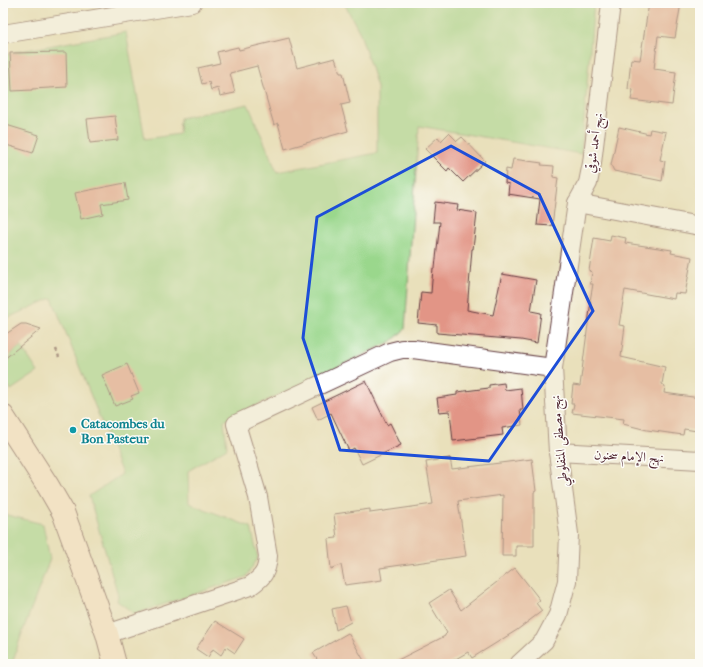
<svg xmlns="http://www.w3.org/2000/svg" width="703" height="667" font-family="'IM FELL French Canon',Amiri,serif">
<rect width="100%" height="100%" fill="#fdfcf7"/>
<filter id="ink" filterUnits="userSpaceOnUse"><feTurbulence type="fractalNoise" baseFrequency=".025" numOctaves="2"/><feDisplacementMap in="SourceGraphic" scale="8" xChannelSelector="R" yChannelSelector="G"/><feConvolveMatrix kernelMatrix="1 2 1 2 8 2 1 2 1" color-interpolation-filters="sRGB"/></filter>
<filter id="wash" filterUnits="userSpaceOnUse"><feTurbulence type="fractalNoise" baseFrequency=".012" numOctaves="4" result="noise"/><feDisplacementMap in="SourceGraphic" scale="16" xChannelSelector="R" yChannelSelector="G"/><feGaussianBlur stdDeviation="0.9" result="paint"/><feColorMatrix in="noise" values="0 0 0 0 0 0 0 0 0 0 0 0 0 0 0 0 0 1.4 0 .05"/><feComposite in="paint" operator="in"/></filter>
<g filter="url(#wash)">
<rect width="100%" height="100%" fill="#e9e0bb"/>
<!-- green -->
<g fill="#9ad78c" stroke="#727b5c">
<path d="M344,3H594L581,154L419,126L405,329L392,341L224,421L227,448L188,471L189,503L251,527L258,558L246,577L135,614L117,601L118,595L89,496L122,474L52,298L3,320V58L10,53L126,32L145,139L179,134L180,118L248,104L277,172L377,153V87L360,33Z"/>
<path d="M21,346L38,372L11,390L3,375L12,353Z"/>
<path d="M3,514L43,524L50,559L21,636L12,664H3Z"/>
</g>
<g id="blocks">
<!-- building -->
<g fill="#e29586">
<path d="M649,3H681L675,38L658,36L654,69L676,72L672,105L631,100L633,90L628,89L631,59L640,60Z"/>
<path d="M289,38L297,68L335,58L340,73H343L350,103L341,105L348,131L285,149L278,123L274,125L257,66L230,73L235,93L220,96L218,88L211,90L209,82L202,84L198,68L220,63L217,52L238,47L239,50Z"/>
<path d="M66,52L67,87L32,89V90L12,91L10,53Z"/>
<path d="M115,116L118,140L90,143L87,119Z"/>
<path d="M3,124L39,135L33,153L3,144Z"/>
<path d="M619,127L649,134L650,129L666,132L660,160L665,161L662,181L614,171L611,165Z"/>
<path d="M449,133L457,141L462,137L485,161L463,182L449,168L447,171L425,149L438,137L441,141Z"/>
<path d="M513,159L542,163L541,165L554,166L553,177L558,178L552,226L537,225L540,199L508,194L509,184L505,183L506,169L511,170Z"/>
<path d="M125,183L128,200L101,204L103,214L81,219L75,193Z"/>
<path d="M435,202L458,205L457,210L477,213L473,249H472L467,310L493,315L502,274L536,280L531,311L541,313L537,343L521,340L437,333V325L418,323L421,292L431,293L433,268H435L440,222H433Z"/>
<path d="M611,235L626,238L625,243L672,250L671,253L692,257L685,294L675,293L674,299L625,290L619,325L625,326L621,357L665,367L662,384L665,386L664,393L700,398L697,431L684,429L683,435L647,430L623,424L624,419L572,413L574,404H571L573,385L580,386L591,301H590L593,284H590L592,272L589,271L594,238L610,241Z"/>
<path d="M21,324H26L41,329L3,360V336Z"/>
<path d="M127,364L139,393L131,396L133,399L115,406L102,375Z"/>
<path d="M366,381L387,425L390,423L401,445L362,464L354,448L349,451L331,413L318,420L312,407Z"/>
<path d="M504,383L505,390L521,388L523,410H520L522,425L502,428L503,435L453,441L450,411L439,412L437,398L457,395V392L489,388V385Z"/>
<path d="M450,458L452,469L532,459L536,491L534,492V546H516V556H502L503,495L458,501L466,556L380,568L382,580L345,585L341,565L331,569L328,539L337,538L334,514L370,509V513L433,504L426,462Z"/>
<path d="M515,568L540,600L536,603L542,611L517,630L472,658L468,652L447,664H390L445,636V635L447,633L429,603L449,590L461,610Z"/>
<path d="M346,606L351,622L336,630L332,609Z"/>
<path d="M215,621L244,639L235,653L226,647L221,655L213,649L208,657L196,649Z"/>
<path d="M348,633L366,664H320L313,653Z"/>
</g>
</g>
</g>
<g filter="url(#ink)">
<use href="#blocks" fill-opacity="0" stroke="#623c41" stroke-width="1"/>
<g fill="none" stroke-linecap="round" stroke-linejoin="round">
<!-- street casing -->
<g stroke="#623c41" stroke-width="20">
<g id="street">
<path d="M3,34L192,3"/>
<path d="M577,203L700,226"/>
<path d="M558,452L700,460"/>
<path d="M107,634L250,586C263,577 267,572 268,556L258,497L236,424L390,352L402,349H413L553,368"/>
<path d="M519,664L544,641L558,615L567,581L569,534L558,452L553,368L577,203L588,183L592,163L611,3"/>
</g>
</g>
<!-- secondary casing -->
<g stroke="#623c41" stroke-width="24">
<path id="secondary" d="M3,416L48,486L63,512L107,634L115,664"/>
</g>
<!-- path -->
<path stroke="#623c41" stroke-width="2.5" stroke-dasharray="3 3" stroke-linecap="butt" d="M56,349L59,357"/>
<!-- street -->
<use href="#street" stroke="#fff" stroke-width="18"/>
<!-- secondary -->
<use href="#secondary" stroke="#fce5cf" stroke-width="22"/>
</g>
</g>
<!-- marked area -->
<path d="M0 0H703V667H0ZM451,146L539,194L593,311L489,461L340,450L303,338L317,217Z" fill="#e9e0bb" fill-opacity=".55" fill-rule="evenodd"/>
<path fill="none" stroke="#1d4ed8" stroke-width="3" stroke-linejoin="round" d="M451,146L539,194L593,311L489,461L340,450L303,338L317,217Z"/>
<!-- markers -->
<circle fill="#0f9aa8" stroke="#fdfcf7" stroke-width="1.5" cx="73" cy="430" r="4"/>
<g text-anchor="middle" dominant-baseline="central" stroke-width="3" stroke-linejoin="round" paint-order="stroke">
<!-- street labels -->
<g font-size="13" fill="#4a1f2b" stroke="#fdfcf7">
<text transform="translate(594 143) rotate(-82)">نهج أحمد شوقي</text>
<text transform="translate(559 441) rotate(-95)">نهج مصطفى المنفلوطي</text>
<text transform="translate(629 456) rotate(3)">نهج الإمام سحنون</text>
</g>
<!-- culture labels -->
<g font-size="13" font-weight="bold" fill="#0d838f" stroke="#fdfcf7" text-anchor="start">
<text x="81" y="423">Catacombes du<tspan x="81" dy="15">Bon Pasteur</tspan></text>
</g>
</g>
<!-- margin -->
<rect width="703" height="667" fill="none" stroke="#fdfcf7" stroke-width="16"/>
</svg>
